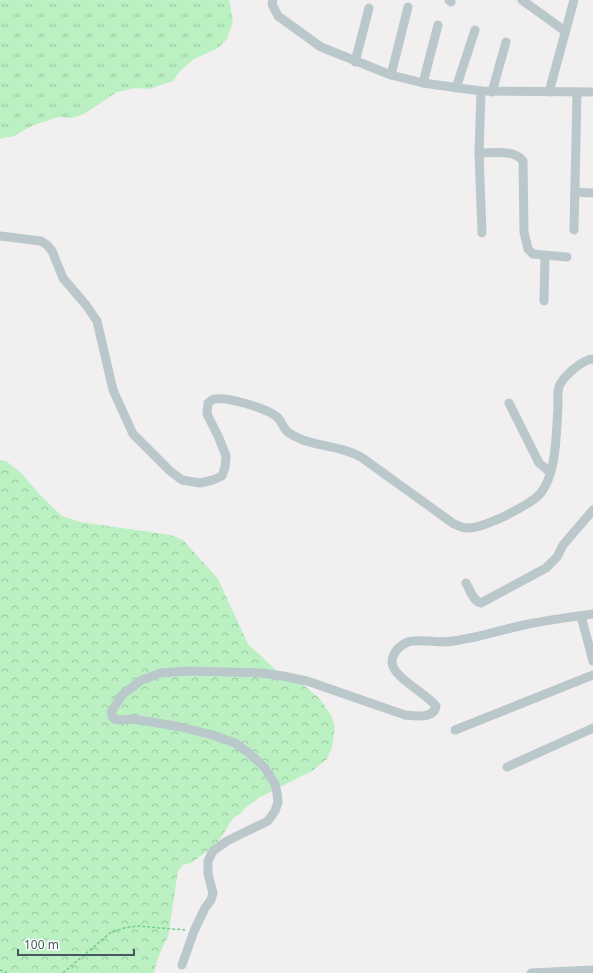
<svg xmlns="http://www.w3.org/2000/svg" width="593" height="973" font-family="'Noto Sans',sans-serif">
<defs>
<pattern id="grass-tufts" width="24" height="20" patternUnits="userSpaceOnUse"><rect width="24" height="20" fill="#bbf1c2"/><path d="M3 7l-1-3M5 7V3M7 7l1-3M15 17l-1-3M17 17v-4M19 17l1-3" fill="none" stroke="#9ac6a1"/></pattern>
<pattern id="forest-crowns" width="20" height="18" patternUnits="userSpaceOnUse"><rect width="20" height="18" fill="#bbf1c2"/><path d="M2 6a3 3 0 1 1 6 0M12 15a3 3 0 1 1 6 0" fill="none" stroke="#9ac6a1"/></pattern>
</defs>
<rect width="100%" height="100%" fill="#f1efef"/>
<!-- grass -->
<path fill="url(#grass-tufts)" d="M0,0H229L233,21L227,39L218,48L194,59L180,71L173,81L149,89L136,88L117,92L84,114L72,118L59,117L52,119L34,125L11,137H5L0,139Z"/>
<!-- forest -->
<path fill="url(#forest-crowns)" d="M0,460L6,461L21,473L43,498L62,516L80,522L171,535L183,540L218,579L248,644L277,671L300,682L320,699L331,715L335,727L332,747L327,759L312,771L260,797L244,809L240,814L234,817L216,845L191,863L183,865L178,871L168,937C162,946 156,963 154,973H0Z"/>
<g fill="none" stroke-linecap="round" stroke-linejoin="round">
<!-- path -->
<g stroke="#72d089" stroke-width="1.5" stroke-dasharray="3 2" stroke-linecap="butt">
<path d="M0,970L7,973"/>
<path d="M63,973L110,933L124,928L137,926L185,930"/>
</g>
<!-- minor -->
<g stroke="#bac8cc" stroke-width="9">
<path d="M273,0L272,4L278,16L321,47L391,75L423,83L481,91L593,92"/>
<path d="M449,0L451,2"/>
<path d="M522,0L565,31"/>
<path d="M355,62L369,8"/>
<path d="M391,75L408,7"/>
<path d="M423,83L438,25"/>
<path d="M456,88L475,30"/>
<path d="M481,91L479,153L482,233"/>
<path d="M492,92L506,42"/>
<path d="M549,92L574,0"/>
<path d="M479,153C493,153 514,149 523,161L524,232L528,249L533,254L567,257"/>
<path d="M575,192L593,193"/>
<path d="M574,230L577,92"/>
<path d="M0,236L41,241L47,245L52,251L63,278L86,305L97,321L113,390L133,434L170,471L182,480L200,483L213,480L222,476L225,467L226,456L219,438L207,414L208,403C210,402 212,399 215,399C230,397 264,408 276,416C281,420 282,425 285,429C289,435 297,437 303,440C323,447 341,446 361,457L454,524C458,525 462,528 466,528C477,529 490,522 501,518C509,514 534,501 540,494C557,474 556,433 558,408C558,402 557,393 559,387C562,377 583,359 593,359"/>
<path d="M544,301L545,256"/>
<path d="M509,403L539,463L550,472"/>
<path d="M466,583C470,590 473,601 481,603L546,568L557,557L563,545L593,510"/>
<path d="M581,616L593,661"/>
<path d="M455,730L593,675"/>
<path d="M507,767L593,728"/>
<path d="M182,965L194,931L205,908L211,900L213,893L208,874V861L213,851L227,841L268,821L275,811L278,802L277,793L275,784L265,768L249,753L235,743L213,735L176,726L133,719L120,720L114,719L112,716L111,712L122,695L142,680L161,673L188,671L261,673L283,676L307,681L405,715C415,716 434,719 436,706C426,693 392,677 392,662C392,653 400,645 408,642C421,638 439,644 453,641C477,638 500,630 524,625C547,620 570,617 593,614"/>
<path d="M531,973L593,970"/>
</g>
</g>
<!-- scale -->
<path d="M18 949v6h116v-6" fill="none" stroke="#46585d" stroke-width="2"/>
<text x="24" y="949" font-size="12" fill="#46585d" stroke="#ffffff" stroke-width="3" paint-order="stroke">100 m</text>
</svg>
